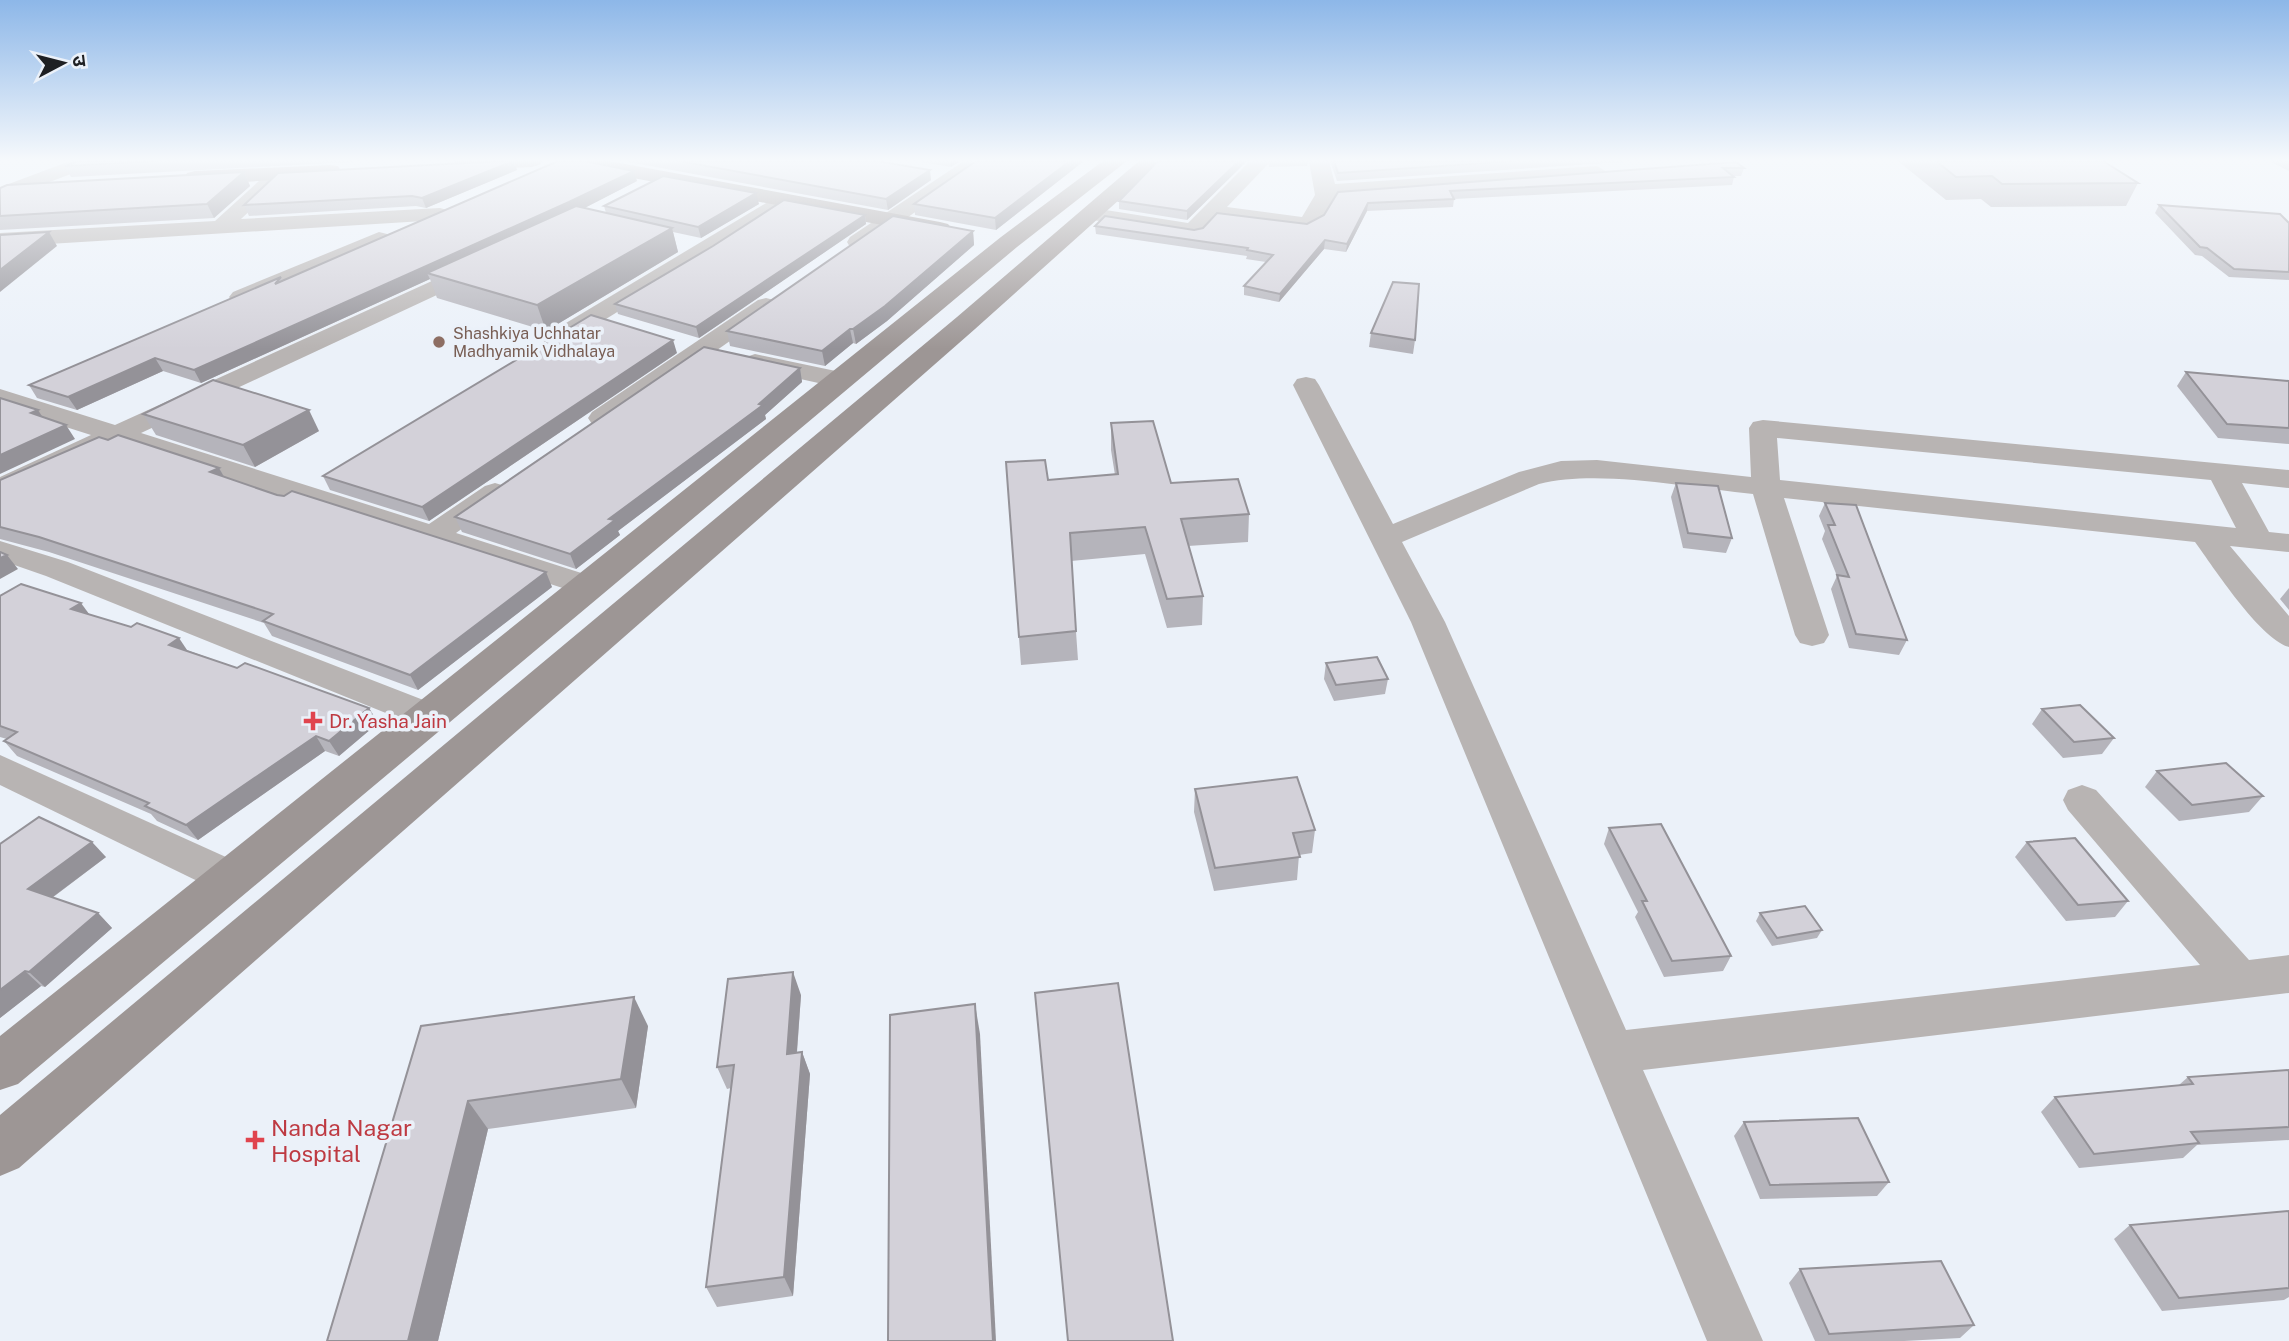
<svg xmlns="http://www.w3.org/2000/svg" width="2289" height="1341" font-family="'Public Sans','Noto Sans Devanagari',sans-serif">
<rect width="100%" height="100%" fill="#ebf1f9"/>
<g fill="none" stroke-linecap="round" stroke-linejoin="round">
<!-- street -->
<g fill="#b8b4b3" fill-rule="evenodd">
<path d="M70,161H98L95,165L20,193L0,204V189L6,185Z"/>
<path d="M964,161H987L866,247H850L847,242L850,237Z"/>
<path d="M1250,161H1271L1227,207L1302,217L1315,195L1309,161H1329L1335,184L1597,166L1607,172L1597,178L1335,197C1331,210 1321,227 1307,230L1216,218L1201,235L1193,236L1093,220L1086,218L1083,214L1086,210L1093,208L1188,223Z"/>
<path d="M278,168L285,170L288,174L285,178L241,219L440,208L447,210L450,214L447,218L440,220L0,247V233L215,221L271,170Z"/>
<path d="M783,195L790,197L793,201L790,205L564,345L555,347L546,345L543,340L546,335L776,197Z"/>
<path d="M379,232L387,234L390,239L387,244L249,302H233L229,297L233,292Z"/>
<path d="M476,261L484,263L487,268L484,273L141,433L429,524L485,486L495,483L505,486L510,492L505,498L456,533L600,579L605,586L600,593L589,596L578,593L118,444L0,497V477L91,435L0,406V389L115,425Z"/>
<path d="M766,298L774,300L778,305L774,310L612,424L602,426L592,424L588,418L592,412L758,300Z"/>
<path d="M755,354L850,374L854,380L850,386L841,388L746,367L742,362L746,357Z"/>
<path d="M1306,377L1315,379L1319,385L1393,524L1519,472L1561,461L1597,460L1751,477L1749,428L1753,422L1763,420L2289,470V488L2242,483L2269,532L2289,534V552L2230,546L2289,616V647C2260,639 2214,568 2195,542L1784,498L1829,635L1824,643L1812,646L1800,643L1795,635L1753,494C1689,488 1600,469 1539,484L1402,542L1445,622L1626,1030L2200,965L2068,810L2063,800L2068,790L2082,785L2096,790L2249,960L2289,955V993L1643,1070L1763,1341H1707L1411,622L1293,385L1297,379ZM1777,438L2211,480L2236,528L1780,480Z"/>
<path d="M0,541L68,562L444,708L449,717L444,726L431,730L418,726L46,576L0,560Z"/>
<path d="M0,755L248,867L254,879L248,891L233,895L218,891L0,785Z"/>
</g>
<!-- secondary -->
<g fill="#9d9695" fill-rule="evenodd">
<path d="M455,161H543L539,165L532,167L464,170L456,169L453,164Z"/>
<path d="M564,161H609L940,222L948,224L952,229L948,234L940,236L575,167L568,165Z"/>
<path d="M1103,161H1127L1017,247L18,1084L0,1090V1036L1001,237Z"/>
<path d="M1139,161H1155L1158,165L975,329L19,1168L0,1176V1115L957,317Z"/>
<path d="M330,165L338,166L341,171L338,176L195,185L187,183L184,178L187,173L195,171Z"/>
</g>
</g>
<!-- wall -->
<g fill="#b5b4bb">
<path d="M78,161H368L71,177L65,166Z"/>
<path d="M504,161H514L517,170L426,208L416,206L249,216L244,205Z"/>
<path d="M623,161H877L931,180L888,210Z"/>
<path d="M916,161H960L951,167Z"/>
<path d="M1084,161L996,230L915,215L914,204Z"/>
<path d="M1247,161L1187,220L1119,209V201Z"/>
<path d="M1269,161H1308L1307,166L1269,167Z"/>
<path d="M1330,161H1637L1337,181Z"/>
<path d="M1898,161H2103L2138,183L2126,206L1991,207L1981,199L1946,200Z"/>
<path d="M2269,161H2289V171Z"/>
<path d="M1744,168L1741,176H1732L1734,177L1732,185L1454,199L1453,207L1367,211L1346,252L1324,249L1279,302L1244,295V286L1266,262L1246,259L1247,256L1096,234L1095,226L1194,230L1307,224L1324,215L1338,192Z"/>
<path d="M244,172L250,186L214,218L0,230V188Z"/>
<path d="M637,181L584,208L606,213L604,206L759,204L701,238L673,232L678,252L546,331L437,298L430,279L201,383L163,371L77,410L37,398L29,385L281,277L283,280Z"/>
<path d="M2159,205L2289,223V280L2229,277L2202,256L2195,255L2155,213Z"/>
<path d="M865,215L866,224L699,338L618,314L615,304Z"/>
<path d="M973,231L974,245L887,321L856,344L853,343L825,366L730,346L727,331Z"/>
<path d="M1371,333L1415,340L1413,354L1369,347Z"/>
<path d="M677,353L429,521L330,490L323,476Z"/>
<path d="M800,368L802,382L765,415L766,419L618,531L620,535L576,569L462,532L455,517Z"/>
<path d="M2186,372L2289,381V444L2218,438L2177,386Z"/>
<path d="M143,414L319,431L255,467L156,435Z"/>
<path d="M1111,423L1171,483L1249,514L1248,542L1188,546L1203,596L1202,625L1167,628L1145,554L1071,561L1078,660L1021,665L1006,462L1048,480L1115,475L1111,450Z"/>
<path d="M108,440L219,468L224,477L552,587L418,690L272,636L264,623L49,552L0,539V480Z"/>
<path d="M1676,483L1732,538L1726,553L1683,548L1671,497Z"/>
<path d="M1825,503L1907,640L1899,655L1849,648L1831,589L1837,576L1822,539L1825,531L1819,516Z"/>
<path d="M2289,588V610L2280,599Z"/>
<path d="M0,596L89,615L237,668L369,708L378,723L339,756L325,751L198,840L157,821L151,814L17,756L4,741L7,739L0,737Z"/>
<path d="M1326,663L1388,679L1385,694L1334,701L1324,679Z"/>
<path d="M2042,709L2114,738L2102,754L2063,758L2032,724Z"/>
<path d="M2157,771L2263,796L2249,812L2179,821L2145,787Z"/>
<path d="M1195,789L1315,830L1312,853L1299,855L1297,880L1214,891L1194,812Z"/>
<path d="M1609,828L1731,956L1723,971L1664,977L1635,917L1638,912L1604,844Z"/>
<path d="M2027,842L2128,901L2115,917L2066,921L2015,857Z"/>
<path d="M0,844L106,857L52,898L98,913L112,928L45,987L41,986L0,1018Z"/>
<path d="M1760,913L1822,930L1817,938L1772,946L1756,921Z"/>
<path d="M801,995L797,1053L802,1052L810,1074L793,1296L717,1307L706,1287L731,1088L727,1089L717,1067Z"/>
<path d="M421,1026H648L636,1108L488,1129L438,1341H327Z"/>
<path d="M2289,1070V1140L2197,1145L2183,1158L2079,1168L2041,1112L2055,1097L2179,1085L2188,1077Z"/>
<path d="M1744,1122L1889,1182L1877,1196L1760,1199L1734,1136Z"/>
<path d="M2289,1211V1297L2284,1300L2162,1311L2114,1239L2130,1225Z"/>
<path d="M1800,1269L1974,1325L1960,1338L1904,1341H1815L1789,1283Z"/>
</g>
<!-- shaded-wall -->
<g fill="#949298">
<path d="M513,161H514L517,170L426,208L422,198Z"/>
<path d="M951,161H960L951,167Z"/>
<path d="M1070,161H1084L996,230L995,218Z"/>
<path d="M1239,161H1247L1187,220V211Z"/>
<path d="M930,170L931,180L888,210L886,199Z"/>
<path d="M634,171L637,181L573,214L427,273L430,279L201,383L194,370Z"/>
<path d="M244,172L250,186L214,218L207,204Z"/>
<path d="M756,193L759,204L701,238L698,227Z"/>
<path d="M1368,203L1367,211L1346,252L1347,244Z"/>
<path d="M865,215L866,224L699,338L696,327Z"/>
<path d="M672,228L678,252L546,331L537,305Z"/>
<path d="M973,231L974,245L887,321L856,344L853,329Z"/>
<path d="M49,232L57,246L0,292V270Z"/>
<path d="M1325,240L1324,249L1279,302L1280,294Z"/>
<path d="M850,329L853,343L825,366L822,351Z"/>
<path d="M673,340L677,353L429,521L422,507Z"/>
<path d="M155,358L163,371L77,410L68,397Z"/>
<path d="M800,368L802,382L765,415L766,419L618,531L620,535L576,569L570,554L609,519L759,404Z"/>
<path d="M38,410L47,424L31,413Z"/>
<path d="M309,410L319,431L255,467L243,445Z"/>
<path d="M66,425L75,439L0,474V455Z"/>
<path d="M219,468L227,482L210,472Z"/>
<path d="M7,555L18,569L0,579V558Z"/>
<path d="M546,572L552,587L418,690L410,675Z"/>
<path d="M81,603L92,618L71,609Z"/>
<path d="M179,638L189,653L169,645Z"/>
<path d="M369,708L378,723L339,756L329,741Z"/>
<path d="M316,736L325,751L198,840L186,825Z"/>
<path d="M92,842L106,857L42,905L28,889Z"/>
<path d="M98,913L112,928L45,987L29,972Z"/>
<path d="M25,971L41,986L0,1018V990Z"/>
<path d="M793,972L801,995L795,1076L787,1054Z"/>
<path d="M634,997L648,1026L636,1108L621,1079Z"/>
<path d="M975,1004L980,1034L996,1341H993Z"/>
<path d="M802,1052L810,1074L793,1296L784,1277Z"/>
<path d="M468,1101L488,1129L438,1341H408Z"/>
</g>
<!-- building -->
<g fill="#d3d1d9" stroke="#949298" stroke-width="2">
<path d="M78,161H159L65,166Z"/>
<path d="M504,161H513L422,198L412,196L244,205L278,173Z"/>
<path d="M558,161H584L634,171L569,202L194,370L155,358L68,397L29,385L281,277L275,284Z"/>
<path d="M679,161H877L930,170L886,199Z"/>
<path d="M976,161H1070L995,218L914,204Z"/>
<path d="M1158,161H1239L1187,211L1119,201Z"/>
<path d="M1334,161H1516L1338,173Z"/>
<path d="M1936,161H2103L2138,183L2002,184L1992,176L1956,177Z"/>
<path d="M1736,162L1744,168H1723L1734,177L1450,191L1454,199L1368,203L1347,244L1325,240L1280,294L1244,286L1273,255L1247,250L1248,248L1095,226L1105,216L1194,230L1203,228L1217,213L1307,224L1324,215L1338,192Z"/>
<path d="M244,172L207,204L0,216V188L7,185Z"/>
<path d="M663,176L756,193L698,227L604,206Z"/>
<path d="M784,200L865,215L696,327L615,304L713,246Z"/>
<path d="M2159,205L2280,214L2289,223V272L2234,269L2207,248L2200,247Z"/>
<path d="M576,206L672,228L537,305L427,273Z"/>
<path d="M893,216L973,231L885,306L853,329H850L822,351L727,331Z"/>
<path d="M49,232L0,270V235Z"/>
<path d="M1393,282L1419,284L1415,340L1371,333Z"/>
<path d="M591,315L673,340L422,507L323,476Z"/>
<path d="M704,347L800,368L759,404L763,405L609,519L615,520L570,554L455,517Z"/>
<path d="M2186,372L2289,381V428L2227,424Z"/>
<path d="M213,380L309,410L243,445L143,414Z"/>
<path d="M0,398L38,410L31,413L66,425L0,455Z"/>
<path d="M1153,421L1171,483L1238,479L1249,514L1181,519L1203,596L1167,599L1145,527L1070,533L1076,631L1019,637L1006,462L1045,460L1048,480L1118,474L1111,423Z"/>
<path d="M118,435L219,468L210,472L277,495L284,496L292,491L546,572L410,675L263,621L273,614L39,537L0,527V480L99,437L108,440Z"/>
<path d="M1676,483L1718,486L1732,538L1688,533Z"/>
<path d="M1825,503L1856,505L1907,640L1856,634L1837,575L1849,577L1828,525H1835Z"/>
<path d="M0,552L7,555L0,558Z"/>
<path d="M21,584L81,603L71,609L131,627L137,623L179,638L169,645L237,668L245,663L369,708L329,741L316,736L186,825L145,806L149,803L4,741L17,732L0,726V596Z"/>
<path d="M1377,657L1388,679L1336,685L1326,663Z"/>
<path d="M2080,705L2114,738L2074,742L2042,709Z"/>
<path d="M2226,763L2263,796L2192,805L2157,771Z"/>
<path d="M1297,777L1315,830L1293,833L1300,857L1215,868L1195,789Z"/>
<path d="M39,817L92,842L28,889L98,913L29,972L25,971L0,990V844Z"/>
<path d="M1661,824L1731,956L1672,961L1642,901H1647L1609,828Z"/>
<path d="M2075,838L2128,901L2078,905L2027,842Z"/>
<path d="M1805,906L1822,930L1777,938L1760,913Z"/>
<path d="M793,972L787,1054L802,1052L784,1277L706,1287L734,1065L717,1067L728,979Z"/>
<path d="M1118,983L1173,1341H1068L1035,993Z"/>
<path d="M634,997L621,1079L468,1101L408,1341H327L421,1026Z"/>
<path d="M975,1004L993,1341H888L890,1015Z"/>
<path d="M2289,1070V1127L2191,1132L2199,1143L2094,1154L2055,1097L2193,1084L2188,1077Z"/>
<path d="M1858,1118L1889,1182L1770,1185L1744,1122Z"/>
<path d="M2289,1211V1288L2179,1298L2130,1225Z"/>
<path d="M1941,1261L1974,1325L1829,1334L1800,1269Z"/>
</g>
<!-- sky -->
<linearGradient id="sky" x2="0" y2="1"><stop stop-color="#8db7e8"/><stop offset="0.46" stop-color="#f6f9fc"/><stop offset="1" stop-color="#f6f9fc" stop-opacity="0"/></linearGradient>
<rect width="2289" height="349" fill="url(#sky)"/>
<!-- markers -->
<circle fill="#8d6e63" stroke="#ebf1f9" stroke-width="2.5" cx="439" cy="342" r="7"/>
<g fill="#e0444e" stroke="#ebf1f9" stroke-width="2.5">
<path d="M309.5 710.5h7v7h7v7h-7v7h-7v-7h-7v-7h7z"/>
<path d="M251.5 1129.5h7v7h7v7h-7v7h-7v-7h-7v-7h7z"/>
</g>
<g text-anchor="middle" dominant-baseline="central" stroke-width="7" stroke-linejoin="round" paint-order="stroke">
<!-- far-education labels -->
<g font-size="16" fill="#785e54" stroke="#ebf1f9" text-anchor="start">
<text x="453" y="333">Shashkiya Uchhatar<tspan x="453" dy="18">Madhyamik Vidhalaya</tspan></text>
</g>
<!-- health labels -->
<g font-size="19" fill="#be3a42" stroke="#ebf1f9" text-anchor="start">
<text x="329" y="721">Dr. Yasha Jain</text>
</g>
<!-- near-health labels -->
<g font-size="23" fill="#be3a42" stroke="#ebf1f9" text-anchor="start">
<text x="271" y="1127">Nanda Nagar<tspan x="271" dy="26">Hospital</tspan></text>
</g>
</g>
<!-- north arrow -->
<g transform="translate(63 63) rotate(83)" stroke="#ebf1f9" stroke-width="5" paint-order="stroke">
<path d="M0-5L12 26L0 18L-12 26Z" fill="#1e2023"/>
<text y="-10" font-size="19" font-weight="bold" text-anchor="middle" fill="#1e2023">उ</text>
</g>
</svg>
